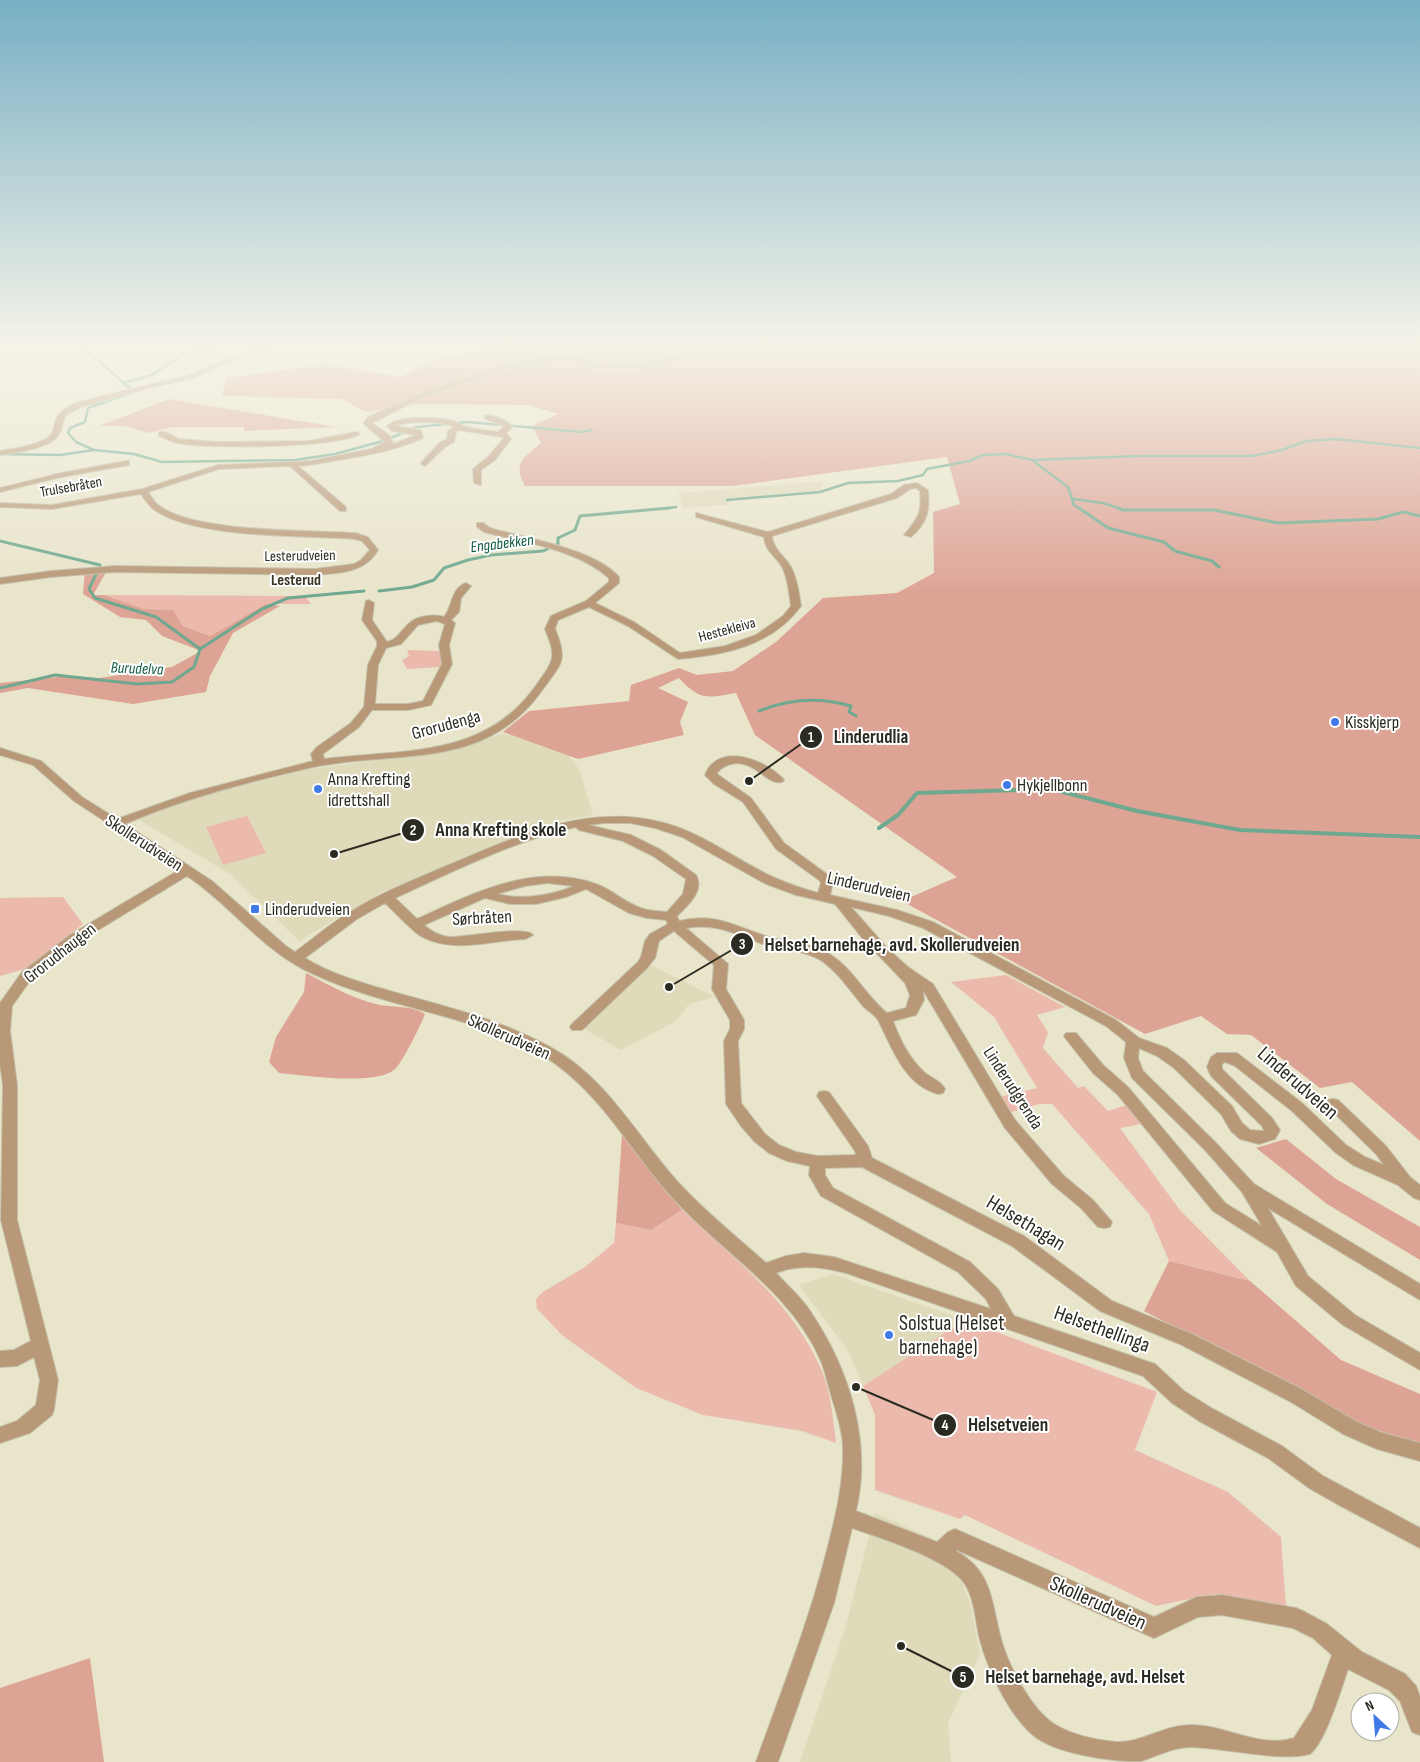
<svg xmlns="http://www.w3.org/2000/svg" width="1420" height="1762" font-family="'Sofia Sans Condensed',sans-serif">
<rect width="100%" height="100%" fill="#e9e5cb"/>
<!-- built -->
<g fill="#dfdaba">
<path d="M824,481L820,491L783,493L768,498L735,499L726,505L683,508L678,493Z"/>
<path d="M502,734L545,740L567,753L579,769L593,815L564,820L517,835L380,893L299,941L230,874L139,820L170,805L304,770L449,751Z"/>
<path d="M651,965L715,997L689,1004L676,1021L621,1050L583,1028Z"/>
<path d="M833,1274L965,1320L863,1386L848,1350L799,1285Z"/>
<path d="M875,1513L948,1546L971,1606L980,1654L948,1723L951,1762H800L845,1629Z"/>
</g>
<!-- green -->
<g fill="#ecb9ad">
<path d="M104,595L305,596L311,604H266L210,636L183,626L172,610L144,609Z"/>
<path d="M407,650L443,651L445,659L441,667L407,669L402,660L409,656Z"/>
<path d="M247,816L266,853L223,865L206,827Z"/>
<path d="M63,897L83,924L25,969L0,976V898Z"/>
<path d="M1006,975L1065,1007L1037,1015L1048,1032L1043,1048L1078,1088L1084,1086L1108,1111L1130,1104L1146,1123L1120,1128L1179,1209L1250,1281L1169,1261L1149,1214L1052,1104H1039L1009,1113L1000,1097L1037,1088L994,1017L951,982Z"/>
<path d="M682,1210C735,1259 791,1301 821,1369C831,1391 833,1420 836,1443L802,1431L703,1415L636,1388L563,1336L537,1309L536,1299L543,1292L585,1267L614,1243L616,1223L651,1230Z"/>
<path d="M965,1320L1157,1392L1135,1450L1228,1492L1281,1537L1286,1607L1214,1594L1156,1606L965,1515L960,1519L875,1490V1415L863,1386Z"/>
</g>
<!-- forest -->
<g fill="#dda395">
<path d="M491,347H1420V1141L1352,1082L1320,1088L1251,1035L1227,1034L1201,1016L1145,1034L902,901L957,877L755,735L736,693C707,698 700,701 679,678L658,688L688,702L680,722L684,735L578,759L503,732L529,711L629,701L631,685L679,668L697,675L733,671L776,642L823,598L897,593L934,573L933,512L960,504L947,457L733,486H525C512,462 524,458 541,443L532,426L558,414L529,405L417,404L365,412L342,399L222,396L226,378L326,364L401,377L431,361Z"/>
<path d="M169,399L336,427L244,431V427H172L149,433L124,426H99Z"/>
<path d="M108,569L93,595H104L144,609L173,610L183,626L210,636L266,604L280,606L233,633L210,676L206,692L133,704L28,688L0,693V683L68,676L99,678L172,667L201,651L162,636L146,620L120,617L83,594L85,570Z"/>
<path d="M306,973C329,985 351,998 376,1004C392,1008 412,1005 425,1014C420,1027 404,1059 396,1068C379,1087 302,1075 279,1073L269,1062L276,1037L304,992Z"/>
<path d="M622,1135L682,1210L651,1230L616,1223Z"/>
<path d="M1286,1139L1336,1179L1420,1227V1260L1327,1204L1256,1148Z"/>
<path d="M1169,1261L1250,1281L1341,1360L1420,1394V1446L1382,1435L1144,1311Z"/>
<path d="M90,1658L104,1762H0V1688Z"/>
</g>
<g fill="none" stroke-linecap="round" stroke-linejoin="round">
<!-- stream-far2 -->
<g stroke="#6ea88f" stroke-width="2.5">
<path d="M83,347L134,392L88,408L85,422L70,428L68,433L76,442L94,450L134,454L162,462L295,460L335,454L383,441L417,427L467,422L582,432L591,430"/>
<path d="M123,383L152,375L181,356L213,347"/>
<path d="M0,454L60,455L94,450"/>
<path d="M1032,460L1068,487L1074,505L1080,509"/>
<path d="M1073,499L1103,503L1121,509"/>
<path d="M727,500L820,492L848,483L898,481L923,475L927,469L969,461L983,455L1006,454L1032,460L1139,456H1252L1282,450L1306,441L1336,439L1420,448"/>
<path d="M661,509L676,507"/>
</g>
<!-- stream-far1 -->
<g stroke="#6ea88f" stroke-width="3">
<path d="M1079,508L1108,528L1164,542L1175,551L1212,561L1219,567"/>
<path d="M1118,508L1123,510H1214L1278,523L1378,519L1403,512L1420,516"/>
<path d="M0,541L100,565"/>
<path d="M97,572L89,589L95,598L156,617L200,649"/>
<path d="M379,591L412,587L434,580L444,568L468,560L491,555L543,551L558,544V538L575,530L580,516L669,508"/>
<path d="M200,649L262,609L288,598L364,591"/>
<path d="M0,688L55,675L137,684L172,682L194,667L200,649"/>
<path d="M759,711C789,699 820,697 851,706L849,712L856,716"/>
</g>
<!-- stream -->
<path stroke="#6ea88f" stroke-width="4" d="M879,828L898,815L917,793L1051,789L1137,811L1240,830L1420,837"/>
<!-- minor casing -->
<g stroke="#c3c0a9" stroke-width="2">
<g id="minor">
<path d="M262,347H273L245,355L193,378L145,389L81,407L66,415C62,421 63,428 59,434C52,448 14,453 0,455V451C12,449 47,444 52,433C54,430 54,425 55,422C58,412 67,408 75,403L189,375L241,353Z"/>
<path d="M704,347H714L673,362L634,368H595L579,361L564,360L507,368L423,397L372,423L390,436L393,443L391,445L416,435L392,431L387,426C398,415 438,417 453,421C458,422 461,426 467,427C477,430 488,430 498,432L504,426L485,419V415C493,415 508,420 512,427L506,433L511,439L495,460L481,470V485L474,483L473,469L489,456L503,439L502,437L459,430L456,432L454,442L445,447L425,466L421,464L422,462L439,443L447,439L448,431L454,427C443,421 406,421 396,426L421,430L423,438C388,454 348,458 310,465L298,466L346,507V511H340L290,466L219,469L148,492C151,496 154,501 157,504C190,533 310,530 355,533L368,537L378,550C365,573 339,573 315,575L115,572L51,577L0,584V578L51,571L115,566L315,569L354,564L361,560L370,550L362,541L354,539C302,535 194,539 153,509C148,505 144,498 141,494L52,509L0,507V503L52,505L142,489L218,465L310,461L371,449L385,442L365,425L364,423L368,417C430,389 495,360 564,356C580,355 583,361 596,364C602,365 609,364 615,364C647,364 675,358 704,347Z"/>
<path d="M867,347H921L918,349H870Z"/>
<path d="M159,432H165L179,439L217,442L308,441L356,432L360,434C339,448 205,449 177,443C171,442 165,438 159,436Z"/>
<path d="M126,461H129V465L61,477L0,492V488L61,473Z"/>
<path d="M917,483L928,490C930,511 927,523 911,537L904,535C918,518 922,514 920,491L916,488L910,489L897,498L772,536C774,551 784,555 791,567C797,578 799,593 801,606C772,646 724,655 678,659L628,626L589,607L558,620L555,629C568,661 562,663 543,689C485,773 395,749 309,768C248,782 182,799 125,824L212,881L286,946L295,952C313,939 331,923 350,912C380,893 413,880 446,866C513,838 585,803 660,822C703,832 735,860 775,878C789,884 803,889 818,893L821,883L819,880L776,849L743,802L714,784L705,775C718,741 767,760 784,780L782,782C766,786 753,756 728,765C723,767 719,769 717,774L751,798L784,843L828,875L833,883L830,895L897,910L933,922L1116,1020L1139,1038L1167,1048L1184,1060L1232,1106L1242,1123L1250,1130L1264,1131L1262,1126L1211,1076L1207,1067L1211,1057L1217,1053H1237L1302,1103L1346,1145L1365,1157L1384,1165L1376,1154L1325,1104L1328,1100L1333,1099L1338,1100L1386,1146L1410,1177L1420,1185V1200L1414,1198L1398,1185L1353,1165L1336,1153L1292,1111L1235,1066L1225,1062L1222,1064V1069L1272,1118L1280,1130L1275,1139L1259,1144L1240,1139L1231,1131L1221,1114L1174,1068L1157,1056L1139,1048L1138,1058L1143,1071L1215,1142L1254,1184L1420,1284V1300L1268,1208L1308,1276L1355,1315L1420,1353V1370L1343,1325L1296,1286L1277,1252L1213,1211L1118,1095L1093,1073L1066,1039L1064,1036L1066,1033H1076L1103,1065L1128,1087L1225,1203L1262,1226L1242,1192L1205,1150L1132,1078L1124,1058L1126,1042L1106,1026L923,928L889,916L851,907L888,949L908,967L933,984L1015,1120L1064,1176L1093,1200L1112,1222L1110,1227L1104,1228L1098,1227L1081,1208L1052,1184L1005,1128L923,990L924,1000L916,1015L893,1021C900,1040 909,1058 924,1072C931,1078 941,1081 945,1089L943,1093L938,1094C905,1085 893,1050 879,1022C877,1016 868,1011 863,1006C850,991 839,973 822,961C803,949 780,950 760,943C732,933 717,923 686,928L728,964L726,989L744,1020V1029L738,1041L741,1103L765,1134L779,1145L796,1152L818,1156L856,1155L855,1151L817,1096L819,1092L824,1091L829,1092L868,1146L872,1158L1024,1236L1112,1301L1194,1335L1303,1390L1357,1422L1380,1432L1420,1443V1461L1377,1449L1343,1434L1291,1402L1182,1345L1100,1311L1012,1246L862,1167L825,1168V1175L833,1188L970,1262L998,1289L1014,1316L1155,1364L1184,1391L1213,1409L1282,1446L1323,1476L1420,1528V1548L1337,1504L1309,1488L1268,1458L1199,1421L1172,1403L1143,1376L846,1273C822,1267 799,1264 776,1273C788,1286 803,1299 812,1314C850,1371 872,1443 856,1511L937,1542L948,1532L955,1529L1154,1617L1197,1597L1222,1595L1296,1608L1303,1611L1327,1624L1362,1652L1405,1674L1416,1686L1420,1697V1735L1412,1732L1400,1701L1389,1690L1348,1669C1341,1689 1326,1741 1310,1754C1280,1762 1225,1748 1191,1747C1173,1747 1158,1756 1141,1761C1113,1762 1055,1754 1033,1735C1009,1715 988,1670 980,1640C975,1621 975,1594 961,1579C941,1557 881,1538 852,1528L834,1603L778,1762H756C781,1692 809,1622 827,1550C836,1515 844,1482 843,1446C842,1427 835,1409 830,1391C827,1381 825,1371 821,1361C789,1287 714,1248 663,1187C625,1141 595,1087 542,1055C468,1012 379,1008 303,969C259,946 228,903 187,876L80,941L32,978L12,1006L10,1031L17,1085V1220L58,1380L54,1409L52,1415L30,1433L0,1443V1427L17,1421L36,1405L40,1380L34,1357L17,1366L0,1367V1351L14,1350L31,1341L1,1220L3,1085L0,1064V1003L22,972L70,935L179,870L74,801L33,765L0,755V748L41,761L82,797L117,819L190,793L313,761L311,754L317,747L351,723L364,707L368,665L377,646V641L362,620L366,601L369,600L374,603L372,620L387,642C399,639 402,628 412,621C419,616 435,614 444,617C453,607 450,589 466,583L471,586L461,598L459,612L451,620L455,623L449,645L452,664L431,705L408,710H372L359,727L323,754L324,759C402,749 483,759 535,687C553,661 558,659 545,629L551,616L586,601L609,582V578C576,549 525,543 484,532L477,527V523H483L490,528C525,538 595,549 619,577V583L595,603L634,622L680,653L725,646L756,635L783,616L791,606C789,593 788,578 782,567C775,555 765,551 764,537L696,517V513L768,532L891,494L904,485ZM437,621L445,624L439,645L442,664L423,701L408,704H375L378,665L386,648L401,644L418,625ZM604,823H630L655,828L682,837L766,884L796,895L835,904L863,939L905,983L910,995L906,1008L887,1013C866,996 854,970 831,955C812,942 789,943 769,937C736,927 716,912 679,921L677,916C687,906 705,891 696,875L661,850L631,835L588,825ZM576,827L579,830L623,841L653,856L686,879L683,894L667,912C659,911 651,911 644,909C626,904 613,890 596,884C533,862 474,893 417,919L395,898C454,871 513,841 576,827ZM547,883L574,886C550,896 522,900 497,894L525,886ZM586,889L629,913L647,918L666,920L668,924L650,934L645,941L641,957L638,962L572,1024L570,1027L572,1030H582L647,968L655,958L659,941L674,931L714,965L712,989L730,1020V1029L724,1041L726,1104L741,1126L755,1142L769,1153L787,1161L810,1166L809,1175L821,1196L958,1272L986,1299L991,1309L834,1257L804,1253L786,1256L766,1263C736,1236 704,1211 677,1181C636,1135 606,1077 550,1047C501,1020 451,1008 397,993C366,984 332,975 305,958L357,919L385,903C396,913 407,926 419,935C452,955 491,940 526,939L533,935C525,925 465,938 449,937C440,936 431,931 424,925L485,898L510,904H536L566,897ZM957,1550L1154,1638L1198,1617L1222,1615L1293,1628L1313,1638L1332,1655L1312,1710L1294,1738C1260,1749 1224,1724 1190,1725C1164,1725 1142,1743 1116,1742C1096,1740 1072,1735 1054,1724C1032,1710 1009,1667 1002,1642C991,1604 994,1572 956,1551Z"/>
</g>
</g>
<!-- minor -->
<use href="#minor" fill="#b89877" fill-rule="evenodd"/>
</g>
<!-- sky -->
<linearGradient id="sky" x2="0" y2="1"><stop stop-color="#77afc4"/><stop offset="0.58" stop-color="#f5f3e8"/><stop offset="1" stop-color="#f5f3e8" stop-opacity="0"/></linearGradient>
<rect width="1420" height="594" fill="url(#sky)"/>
<!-- markers -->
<g fill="#4179e9" stroke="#fff" stroke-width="2">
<circle cx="1335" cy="722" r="5"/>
<circle cx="1007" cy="785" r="5"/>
<circle cx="318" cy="789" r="5"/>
<rect x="250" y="904" width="10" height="10" rx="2.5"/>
<circle cx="889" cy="1335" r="5"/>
</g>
<g text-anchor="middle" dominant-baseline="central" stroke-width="4" stroke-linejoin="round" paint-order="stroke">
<!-- far-street labels -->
<g font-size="15" fill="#2c2b21" stroke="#fff">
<text transform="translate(71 487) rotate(-10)">Trulsebråten</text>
<text transform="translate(300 556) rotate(-1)">Lesterudveien</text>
<text transform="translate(727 630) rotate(-15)">Hestekleiva</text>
</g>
<!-- far-water labels -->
<g font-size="16" font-style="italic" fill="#105a41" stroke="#fff">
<text transform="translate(502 544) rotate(-7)">Engabekken</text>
<text transform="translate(137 669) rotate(2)">Burudelva</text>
</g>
<!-- far-quarter labels -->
<g font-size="16" font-weight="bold" fill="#383420" stroke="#fff">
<text x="296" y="580">Lesterud</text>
</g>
<!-- poi labels -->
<g font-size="18" fill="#2c2b21" stroke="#fff" text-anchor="start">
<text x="1345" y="722">Kisskjerp</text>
<text x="328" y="779">Anna Krefting<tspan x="328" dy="21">idrettshall</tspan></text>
<text x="1017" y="785">Hykjellbonn</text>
<text x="265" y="909">Linderudveien</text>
</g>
<!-- street labels -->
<g font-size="18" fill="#2c2b21" stroke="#fff">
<text transform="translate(446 725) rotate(-15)">Grorudenga</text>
<text transform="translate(144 843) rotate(33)">Skollerudveien</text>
<text transform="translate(869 887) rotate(13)">Linderudveien</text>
<text transform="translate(482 918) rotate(-3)">Sørbråten</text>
<text transform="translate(60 953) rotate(-38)">Grorudhaugen</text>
<text transform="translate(509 1037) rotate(24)">Skollerudveien</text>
<text transform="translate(1013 1088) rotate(57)">Linderudgrenda</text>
</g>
<!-- near-street labels -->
<g font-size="21" fill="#2c2b21" stroke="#fff">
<text transform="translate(1298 1083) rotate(41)">Linderudveien</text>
<text transform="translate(1026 1223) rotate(31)">Helsethagan</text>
<text transform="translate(1102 1329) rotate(20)">Helsethellinga</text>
<text transform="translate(1098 1603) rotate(24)">Skollerudveien</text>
</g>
<!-- near-poi labels -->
<g font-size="21" fill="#2c2b21" stroke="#fff" text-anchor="start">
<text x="899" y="1323">Solstua (Helset<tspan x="899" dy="24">barnehage)</tspan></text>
</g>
</g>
<!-- callouts -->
<path fill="none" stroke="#2c2b21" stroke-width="2" d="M749 781L811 737M334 854L413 830M669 987L742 944M856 1387L945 1425M901 1646L963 1677"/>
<g fill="#2c2b21" stroke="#fff" stroke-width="2">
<circle cx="749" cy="781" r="5"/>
<circle cx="334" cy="854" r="5"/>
<circle cx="669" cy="987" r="5"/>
<circle cx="856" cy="1387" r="5"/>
<circle cx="901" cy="1646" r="5"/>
<circle cx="811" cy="737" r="12"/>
<circle cx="413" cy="830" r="12"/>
<circle cx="742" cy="944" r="12"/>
<circle cx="945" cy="1425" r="12"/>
<circle cx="963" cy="1677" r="12"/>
</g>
<g font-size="15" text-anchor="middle" font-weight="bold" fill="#fff">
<text x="811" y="742">1</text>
<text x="413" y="835">2</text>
<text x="742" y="949">3</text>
<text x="945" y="1430">4</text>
<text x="963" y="1682">5</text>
</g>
<g font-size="19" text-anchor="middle" font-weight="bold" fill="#2c2b21" stroke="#fff" stroke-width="4" stroke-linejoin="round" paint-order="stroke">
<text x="871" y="743">Linderudlia</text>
<text x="501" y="836">Anna Krefting skole</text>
<text x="892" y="951">Helset barnehage, avd. Skollerudveien</text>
<text x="1008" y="1431">Helsetveien</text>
<text x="1085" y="1683">Helset barnehage, avd. Helset</text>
</g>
<!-- north arrow -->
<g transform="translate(1375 1717) rotate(334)"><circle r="24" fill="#ffffff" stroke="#abaaa6"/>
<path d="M0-4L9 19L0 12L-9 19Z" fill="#4179e9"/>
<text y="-8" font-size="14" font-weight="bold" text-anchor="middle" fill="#2c2b21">N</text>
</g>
</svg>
